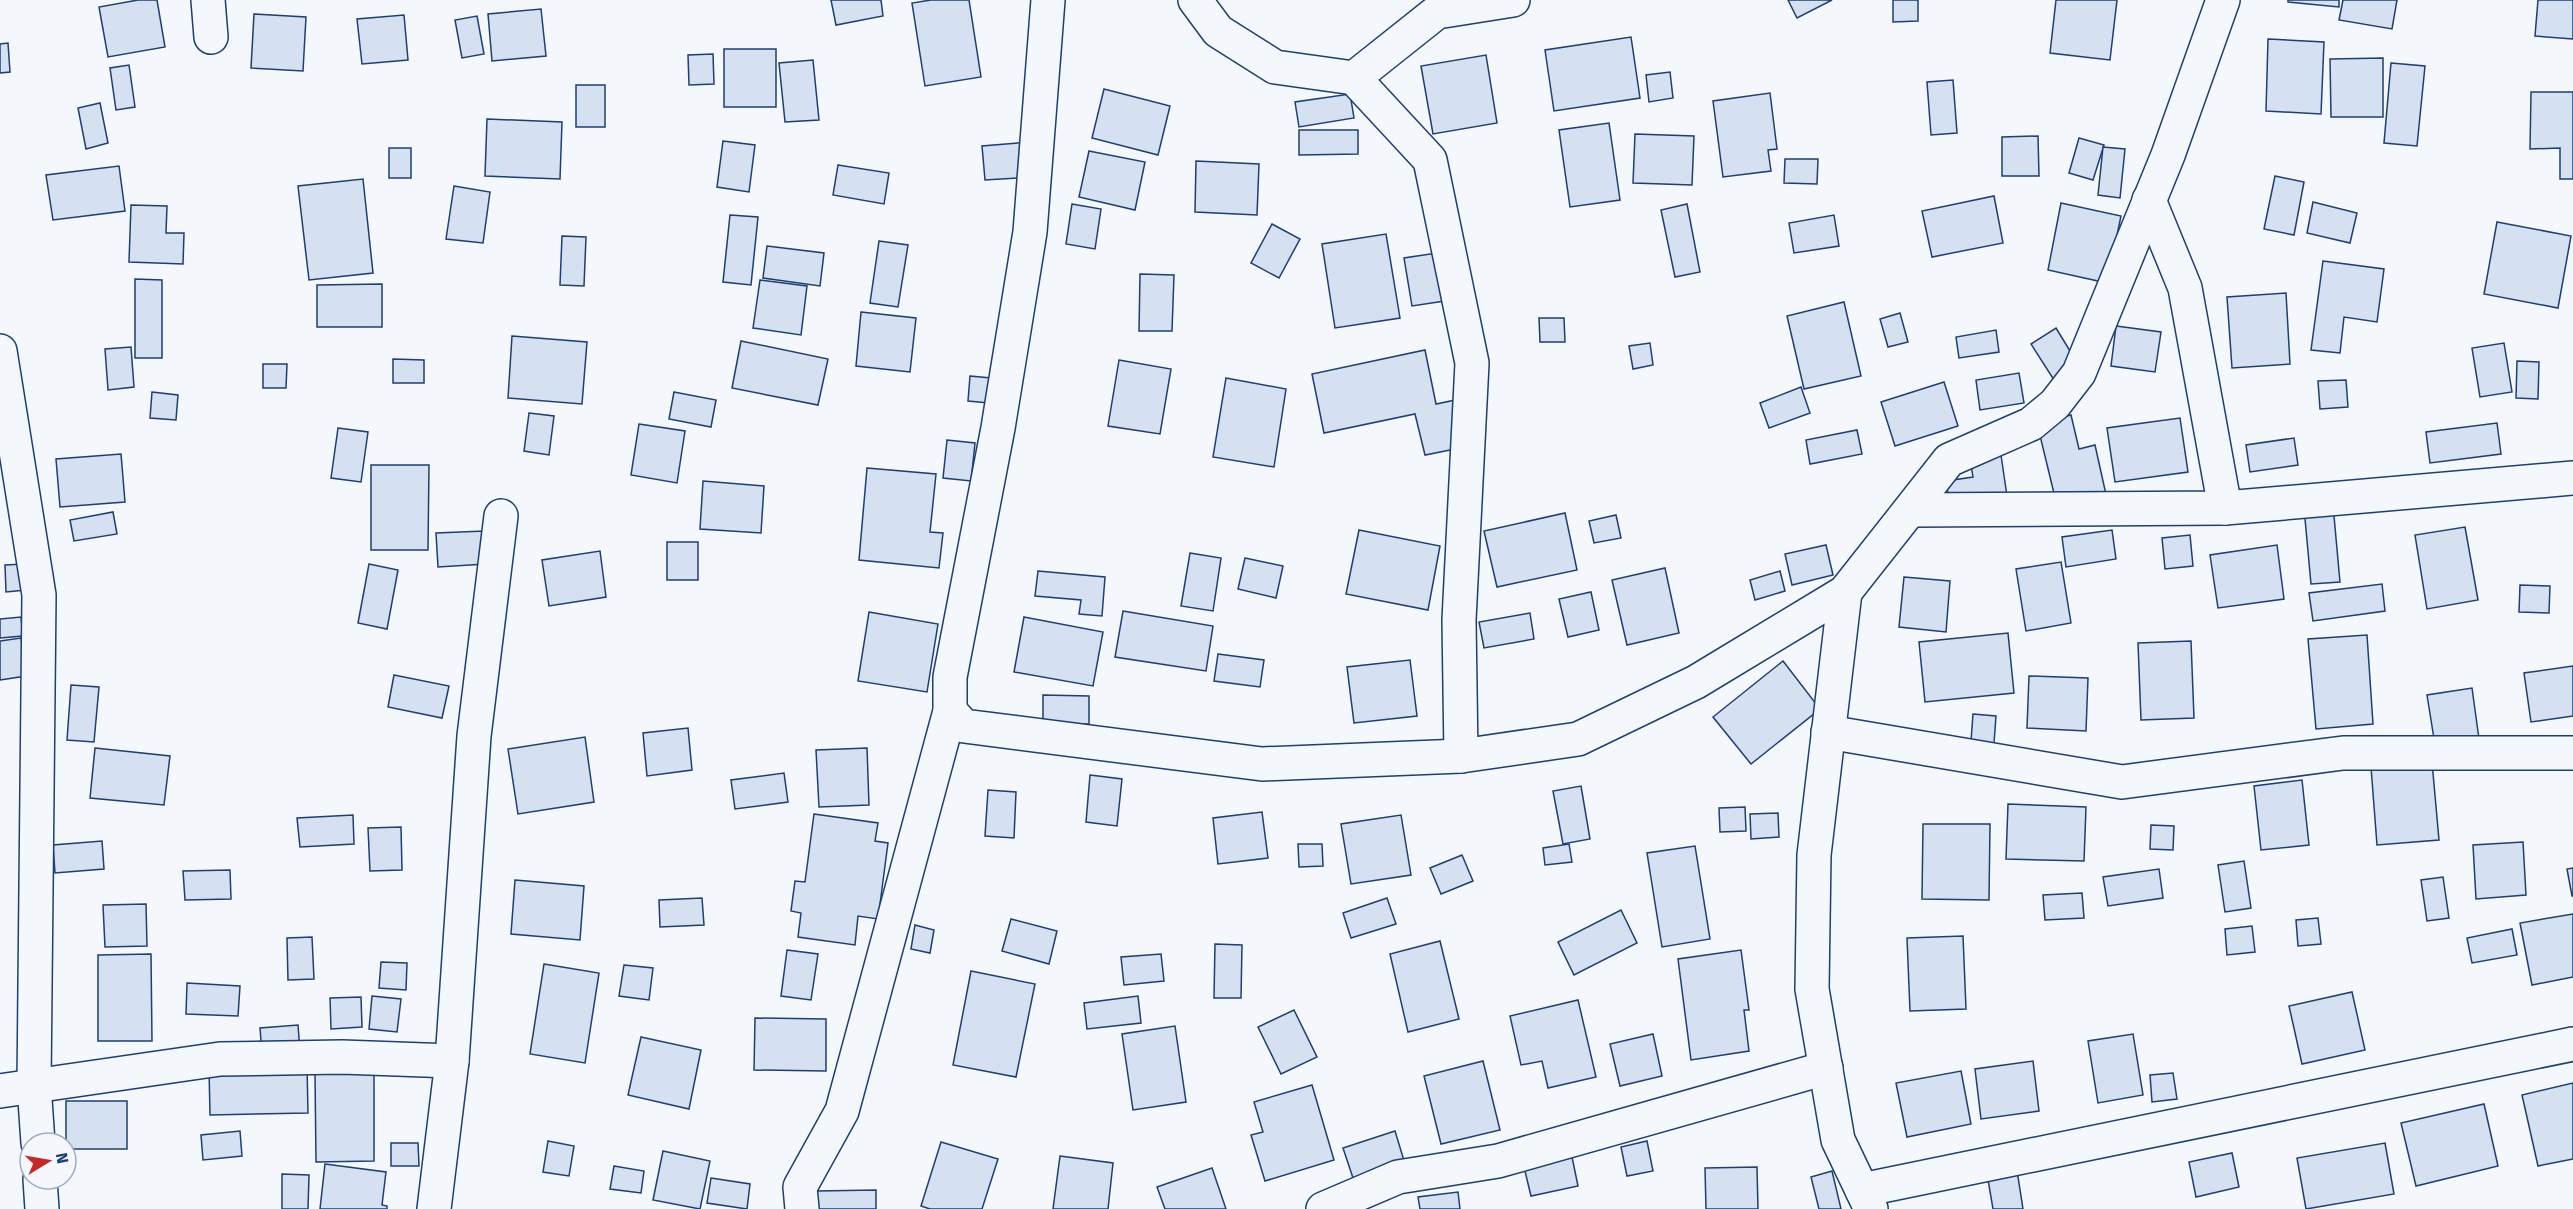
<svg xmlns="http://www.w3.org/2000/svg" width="2573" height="1209" font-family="'Fira Sans',sans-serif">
<rect width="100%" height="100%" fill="#f4f7fb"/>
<!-- building -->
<g fill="#d5e0f0" stroke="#1d3f73" stroke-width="1.5">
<path d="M138,0H157L165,47L108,57L99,7Z"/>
<path d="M831,0H881L883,16L836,25Z"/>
<path d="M931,0H969L981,77L925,86L912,3Z"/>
<path d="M1788,0H1832L1797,18Z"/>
<path d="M1893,0H1918V21L1893,22Z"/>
<path d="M2056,0H2117L2110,60L2050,53Z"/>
<path d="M2288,0H2339V7L2288,2Z"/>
<path d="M2343,0H2397L2392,29L2339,20Z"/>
<path d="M2538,0H2573V39L2535,36Z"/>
<path d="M541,9L546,56L492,61L488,14Z"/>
<path d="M254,14L306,17L303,71L251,68Z"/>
<path d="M404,15L408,60L362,64L357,19Z"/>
<path d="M477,16L484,54L462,58L455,20Z"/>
<path d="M1631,37L1640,98L1554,111L1545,50Z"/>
<path d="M2268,39L2324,42L2321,114L2266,111Z"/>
<path d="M8,43L10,72L0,73V44Z"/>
<rect x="724" y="49" width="52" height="58"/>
<path d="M713,54L714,84L689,85L688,55Z"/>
<path d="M1486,55L1497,123L1433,134L1421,66Z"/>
<path d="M2383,58V117H2331L2330,59Z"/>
<path d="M813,60L819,120L785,122L779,63Z"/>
<path d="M2391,63L2425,66L2417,146L2384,143Z"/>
<path d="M129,65L135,107L116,110L110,68Z"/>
<path d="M1670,72L1673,98L1649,102L1646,75Z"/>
<path d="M1953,80L1957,133L1931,135L1927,82Z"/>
<rect x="576" y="85" width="29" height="42"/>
<path d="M1104,89L1170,106L1158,155L1092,138Z"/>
<path d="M2531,92H2573V179H2560V148L2530,149Z"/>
<path d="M1770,93L1777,149L1768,150L1771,171L1723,177L1713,101Z"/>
<path d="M1350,94L1354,118L1299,127L1295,102Z"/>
<path d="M100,103L108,143L86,149L78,108Z"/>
<path d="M487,119L562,122L560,179L485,176Z"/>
<path d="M1609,123L1620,200L1570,207L1559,130Z"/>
<path d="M1299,130H1358V154L1299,155Z"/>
<path d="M1635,134L1694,136L1692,185L1633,183Z"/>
<path d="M2038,136L2039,176H2002V137Z"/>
<path d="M2079,138L2104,145L2093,180L2069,173Z"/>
<path d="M723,141L755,145L749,192L717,187Z"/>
<path d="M1029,142L1032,177L985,180L982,146Z"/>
<path d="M2103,147L2125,149L2120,198L2098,195Z"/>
<rect x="389" y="148" width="22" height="30"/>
<path d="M1089,151L1145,162L1135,210L1079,197Z"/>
<path d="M1785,159H1818L1817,184L1784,183Z"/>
<path d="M1196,161L1259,164L1257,215L1195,212Z"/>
<path d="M838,165L889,173L884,204L833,195Z"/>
<path d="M119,166L125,211L53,220L46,175Z"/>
<path d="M2275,176L2304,182L2294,235L2264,229Z"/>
<path d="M363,179L373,273L309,280L298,186Z"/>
<path d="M454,186L490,192L483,243L446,239Z"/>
<path d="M1994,196L2003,243L1932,257L1922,211Z"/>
<path d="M2313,202L2357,213L2350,243L2307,233Z"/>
<path d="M2061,203L2121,216L2107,283L2048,270Z"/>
<path d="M1072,204L1101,209L1095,249L1066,244Z"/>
<path d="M1687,204L1700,272L1675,277L1661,210Z"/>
<path d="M131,205L167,206L166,233H184L183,264L129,262Z"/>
<path d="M730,215L758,217L751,285L723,282Z"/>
<path d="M1834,215L1839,246L1794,253L1789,223Z"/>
<path d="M2497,222L2571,236L2558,308L2484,294Z"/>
<path d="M1272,224L1300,239L1279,278L1251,263Z"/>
<path d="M1386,234L1400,318L1335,328L1322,244Z"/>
<path d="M562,236L586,237L584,286L560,285Z"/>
<path d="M879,241L908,245L898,307L870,303Z"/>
<path d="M767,246L824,253L820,286L763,278Z"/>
<path d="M1463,249L1471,297L1412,306L1404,258Z"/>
<path d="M2323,261L2384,269L2377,322L2344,317L2340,353L2311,350Z"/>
<path d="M1140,274L1174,275L1172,331H1139Z"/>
<path d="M135,279L162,280V358H135Z"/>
<path d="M760,280L807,286L801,335L753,328Z"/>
<path d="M382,284V327H317V285Z"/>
<path d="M2286,293L2290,364L2232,368L2227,297Z"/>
<path d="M1844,302L1861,376L1804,389L1787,316Z"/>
<path d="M861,312L916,318L910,372L856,366Z"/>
<path d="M1900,313L1908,342L1888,347L1880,319Z"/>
<path d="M1539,318H1564L1565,342H1540Z"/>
<path d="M2116,326L2161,332L2155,372L2111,366Z"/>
<path d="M2056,328L2078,364L2054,380L2031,344Z"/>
<path d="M1996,330L1999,352L1959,358L1956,337Z"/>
<path d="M512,336L587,342L582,404L508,398Z"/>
<path d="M741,341L828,359L818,405L732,388Z"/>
<path d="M1650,343L1653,365L1633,369L1629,346Z"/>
<path d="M2504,343L2512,392L2480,397L2472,348Z"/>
<path d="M131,347L134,387L108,390L105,349Z"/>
<path d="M1425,350L1436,404L1465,398L1475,445L1425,455L1415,414L1324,433L1312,374Z"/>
<path d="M393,359L424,360V383H393Z"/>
<path d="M1119,360L1171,369L1160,434L1108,426Z"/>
<path d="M2517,361L2539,362L2538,399L2516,398Z"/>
<path d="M263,364H287L286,388H263Z"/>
<path d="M2019,373L2024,403L1980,410L1976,380Z"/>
<path d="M970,376L991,378L989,403L968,401Z"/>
<path d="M1226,378L1286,389L1274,467L1213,457Z"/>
<path d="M2346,380L2348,407L2320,409L2318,381Z"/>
<path d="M1944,382L1958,426L1895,446L1881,402Z"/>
<path d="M1801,387L1810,413L1769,428L1760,403Z"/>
<path d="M152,392L178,395L176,420L150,418Z"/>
<path d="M674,392L716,400L711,427L669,419Z"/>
<path d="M529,413L554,416L549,455L524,451Z"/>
<path d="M2071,415L2079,449L2095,445L2107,499L2058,510L2037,423Z"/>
<path d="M2180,418L2188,472L2115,482L2107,428Z"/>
<path d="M2497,423L2501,454L2430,463L2426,432Z"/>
<path d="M639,424L685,431L677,483L631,475Z"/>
<path d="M338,428L368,432L361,482L331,478Z"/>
<path d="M1857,430L1862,454L1810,464L1806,440Z"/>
<path d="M2294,438L2298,465L2250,472L2246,445Z"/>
<path d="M947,440L975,443L971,481L943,478Z"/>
<path d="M121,454L125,502L60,507L56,459Z"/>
<path d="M2001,455L2008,503L1951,512L1946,481L1973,477L1970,459Z"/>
<path d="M371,465H429L428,550H371Z"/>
<path d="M867,468L936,474L930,532L943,533L939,568L859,560Z"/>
<path d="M703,481L764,486L761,533L700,529Z"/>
<path d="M2333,505L2340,582L2311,584L2304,508Z"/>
<path d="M113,512L117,534L74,541L70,520Z"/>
<path d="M1565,513L1577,570L1497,587L1484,531Z"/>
<path d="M1616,515L1621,538L1594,543L1589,521Z"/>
<path d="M2465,527L2478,600L2427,609L2415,535Z"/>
<path d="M1359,530L1440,546L1428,610L1346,594Z"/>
<path d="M2112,530L2116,559L2066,567L2062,537Z"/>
<path d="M485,531L486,564L438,567L436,533Z"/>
<path d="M2190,535L2193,566L2165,569L2162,538Z"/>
<rect x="667" y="542" width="31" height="38"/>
<path d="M1826,545L1833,575L1792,585L1785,554Z"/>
<path d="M2277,545L2284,599L2218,608L2210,555Z"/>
<path d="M600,551L606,597L549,606L542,560Z"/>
<path d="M1190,553L1221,558L1213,611L1181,606Z"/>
<path d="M1245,558L1283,566L1276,598L1238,589Z"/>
<path d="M2061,562L2071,623L2026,631L2016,569Z"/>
<path d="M24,564L26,590L6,592L5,565Z"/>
<path d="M369,564L398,570L387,629L358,623Z"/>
<path d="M1665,568L1679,633L1627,645L1612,580Z"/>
<path d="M1038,571L1105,577L1102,616L1079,614L1081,600L1035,596Z"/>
<path d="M1780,571L1785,591L1755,600L1750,580Z"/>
<path d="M1904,577L1950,581L1946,632L1899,627Z"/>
<path d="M2382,584L2385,611L2313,621L2309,593Z"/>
<path d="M2520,585L2550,586L2549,613L2519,612Z"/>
<path d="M1591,592L1599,630L1568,637L1559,599Z"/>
<path d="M1123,611L1213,626L1206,671L1115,657Z"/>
<path d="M869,612L938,624L927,692L858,681Z"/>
<path d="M1530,613L1534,639L1484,648L1479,622Z"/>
<path d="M21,617L23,636L0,638V619Z"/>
<path d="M1024,617L1103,632L1093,686L1014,672Z"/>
<path d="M2008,633L2014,693L1925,702L1919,642Z"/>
<path d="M2367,635L2373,724L2316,729L2308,639Z"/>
<path d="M21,638L26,676L0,680V641Z"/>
<path d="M2191,641L2194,718L2141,720L2138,643Z"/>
<path d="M1218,654L1264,660L1260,687L1214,681Z"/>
<path d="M1410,660L1417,716L1354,723L1347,667Z"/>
<path d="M1783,661L1820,709L1751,764L1713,717Z"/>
<path d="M2573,666V716L2531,722L2524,673Z"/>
<path d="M394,675L449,686L442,718L388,707Z"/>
<path d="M2029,676L2088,678L2086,731L2027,728Z"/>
<path d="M71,685L99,687L94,742L67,740Z"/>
<path d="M2472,688L2479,739L2435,745L2427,695Z"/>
<path d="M1043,695L1089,696V724H1043Z"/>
<path d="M1973,714L1996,716L1994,743L1971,741Z"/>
<path d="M688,728L692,770L647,776L643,733Z"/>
<path d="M585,737L594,802L518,814L508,749Z"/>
<path d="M95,748L170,756L164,805L90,798Z"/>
<path d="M867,748L869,805L819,807L816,750Z"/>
<path d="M2432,762L2439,840L2377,845L2371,767Z"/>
<path d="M784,773L788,802L735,809L731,780Z"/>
<path d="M1090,775L1122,779L1117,826L1086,822Z"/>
<path d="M2302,780L2309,845L2261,850L2254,786Z"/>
<path d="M1581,786L1590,839L1563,844L1553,791Z"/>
<path d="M988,790L1016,792L1014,838L985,836Z"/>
<path d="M2008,804L2086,807L2084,861L2006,859Z"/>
<path d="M1745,807L1746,831L1720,832L1719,808Z"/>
<path d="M1262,812L1268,858L1218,864L1213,818Z"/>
<path d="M1778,813L1779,837L1751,839L1750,814Z"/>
<path d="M814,814L878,823L875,841L888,843L878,919L858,916L855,945L798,937L801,913L791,911L795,881L805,882Z"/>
<path d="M353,815L354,844L300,847L297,818Z"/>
<path d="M1401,815L1411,875L1351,884L1341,824Z"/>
<path d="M1923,824H1990L1989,900L1922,899Z"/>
<path d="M2151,825L2174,826L2173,850L2150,849Z"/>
<path d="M401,827L402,870L370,871L368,828Z"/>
<path d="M102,841L104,869L55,873L53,845Z"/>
<path d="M2523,842L2526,895L2476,899L2473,845Z"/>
<path d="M1298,844H1322L1323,866L1299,867Z"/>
<path d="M1569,844L1572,862L1545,865L1543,848Z"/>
<path d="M1695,846L1710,939L1662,947L1647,853Z"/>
<path d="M1462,855L1473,881L1441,894L1430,868Z"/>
<path d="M2244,861L2251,908L2225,912L2218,865Z"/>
<path d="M2573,868V896H2572L2567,869Z"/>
<path d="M2159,869L2163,898L2108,906L2103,877Z"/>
<path d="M230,870L231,899L185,900L183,871Z"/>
<path d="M2443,877L2449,918L2427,921L2421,880Z"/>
<path d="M515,880L584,886L580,940L511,934Z"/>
<path d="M2082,893L2084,918L2045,920L2043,895Z"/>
<path d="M702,898L704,925L660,927L659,900Z"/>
<path d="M1387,898L1396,924L1351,938L1343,913Z"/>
<path d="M146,904L147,946L105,947L103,905Z"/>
<path d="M1621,910L1637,943L1574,975L1558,942Z"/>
<path d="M2573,914V977L2532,985L2520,923Z"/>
<path d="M2318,918L2321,944L2298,946L2296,920Z"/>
<path d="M1011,919L1057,931L1049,964L1002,951Z"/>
<path d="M915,925L934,930L930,953L911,949Z"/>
<path d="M2252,926L2255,952L2227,955L2225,929Z"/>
<path d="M2512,929L2517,955L2472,963L2467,938Z"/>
<path d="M1963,936L1966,1009L1910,1011L1907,938Z"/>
<path d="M312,937L314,979L288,980L287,938Z"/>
<path d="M1440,941L1459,1019L1408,1032L1390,954Z"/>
<path d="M1215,944L1242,945L1241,998H1214Z"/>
<path d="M787,950L818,954L811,1000L781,996Z"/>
<path d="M1741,950L1749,1010H1744L1749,1051L1691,1060L1678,959Z"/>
<path d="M151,954L152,1041H98V955Z"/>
<path d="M1161,954L1164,981L1124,985L1121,957Z"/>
<path d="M381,962L407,963L406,990L379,988Z"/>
<path d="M544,964L599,973L585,1063L530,1054Z"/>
<path d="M624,965L653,968L649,1000L619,996Z"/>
<path d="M971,971L1035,984L1016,1077L953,1065Z"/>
<path d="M187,983L240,986L238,1016L186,1014Z"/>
<path d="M2352,992L2365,1050L2302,1064L2289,1006Z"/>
<path d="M372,996L401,999L397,1032L369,1029Z"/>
<path d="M1138,996L1141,1023L1087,1029L1084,1003Z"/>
<path d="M361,997L362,1027L331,1029L330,998Z"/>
<path d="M1578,1000L1596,1077L1548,1088L1542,1061L1521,1065L1510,1016Z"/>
<path d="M1294,1010L1317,1057L1281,1074L1258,1027Z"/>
<path d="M755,1018L826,1019V1071L754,1070Z"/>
<path d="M298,1025L300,1051L262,1054L260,1028Z"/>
<path d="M1175,1026L1186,1102L1133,1110L1122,1034Z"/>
<path d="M1653,1034L1662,1076L1620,1086L1610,1044Z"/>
<path d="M2133,1034L2143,1095L2098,1103L2088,1041Z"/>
<path d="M641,1037L701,1050L689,1109L628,1095Z"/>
<path d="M1483,1061L1500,1130L1441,1144L1424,1076Z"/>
<path d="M2033,1061L2039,1111L1981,1119L1975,1069Z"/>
<path d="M307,1066L308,1113L210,1115L209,1068Z"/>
<path d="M1961,1071L1971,1124L1907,1137L1896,1083Z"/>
<path d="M374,1072V1161L316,1162L315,1073Z"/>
<path d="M2173,1073L2177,1099L2152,1102L2150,1075Z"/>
<path d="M2573,1083V1159L2538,1166L2522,1095Z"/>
<path d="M1312,1085L1334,1160L1265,1181L1251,1135L1263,1132L1254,1102Z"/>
<rect x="66" y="1101" width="61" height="48"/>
<path d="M2484,1104L2498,1166L2416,1186L2401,1123Z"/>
<path d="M240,1131L242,1156L203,1160L201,1135Z"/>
<path d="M1395,1131L1405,1164L1354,1181L1343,1148Z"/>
<path d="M548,1141L574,1146L569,1176L543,1172Z"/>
<path d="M1647,1141L1653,1171L1627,1176L1621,1147Z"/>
<path d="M941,1142L998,1159L982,1209H930L921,1206Z"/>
<path d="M391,1143H418L419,1166H391Z"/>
<path d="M2385,1143L2394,1194L2306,1209L2297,1158Z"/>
<path d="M663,1151L710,1161L700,1209L653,1200Z"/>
<path d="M2232,1153L2239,1187L2196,1197L2189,1162Z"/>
<path d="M1060,1156L1113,1163L1108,1209H1053Z"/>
<path d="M1572,1157L1578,1186L1531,1196L1524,1167Z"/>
<path d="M325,1164L386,1172L382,1205L387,1206V1209H320Z"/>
<path d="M2016,1164L2023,1209H1993L1986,1168Z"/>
<path d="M614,1166L644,1171L641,1193L610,1189Z"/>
<path d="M1757,1167L1758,1209H1706L1705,1168Z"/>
<path d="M1212,1168L1226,1209H1165L1157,1187Z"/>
<path d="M1832,1171L1841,1209H1819L1811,1177Z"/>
<path d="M282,1174L309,1175L308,1209H282Z"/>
<path d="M711,1178L750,1184L747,1209L707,1203Z"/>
<path d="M876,1190V1209H817V1191Z"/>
<path d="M1458,1192L1460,1209H1420L1418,1197Z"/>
</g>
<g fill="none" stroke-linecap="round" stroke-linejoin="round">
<!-- minor casing -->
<g stroke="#1d3f73" stroke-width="36">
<g id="minor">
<path d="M208,0L211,37"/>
<path d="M1195,0L1218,31L1275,67L1354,78L1430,160L1472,363L1459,620L1461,756"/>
<path d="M1354,78L1437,12L1513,0"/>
<path d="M2149,200L2185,288L2225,508"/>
<path d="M0,351L39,595L34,1085L38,1143"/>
<path d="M1912,510L2225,508L2573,478"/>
<path d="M1845,592L1814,855L1812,989L1838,1140L1871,1209"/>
<path d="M950,711L964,726L1262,764L1461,756L1578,739L1696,682L1845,592L1949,460L2031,424L2055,404L2079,373L2168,155L2223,0"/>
<path d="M1828,732L2122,782L2343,753H2573"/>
<path d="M0,1091L220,1059L342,1057L452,1061"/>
<path d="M40,1179L42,1209"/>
<path d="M1862,1190L2573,1044"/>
<path d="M434,1209L452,1061L474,736L501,516"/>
<path d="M802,1209L800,1187L842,1111L950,711V677L998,428L1030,232L1048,0"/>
<path d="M1323,1209L1398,1177L1498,1161L1826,1068"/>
</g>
</g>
<!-- minor -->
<use href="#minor" stroke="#f4f7fb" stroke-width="33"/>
</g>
<!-- north arrow -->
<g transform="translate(48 1161) rotate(79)"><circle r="28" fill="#f4f7fb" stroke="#9eadc5" stroke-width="1.5"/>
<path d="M0-4.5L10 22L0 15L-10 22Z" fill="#c62828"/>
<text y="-9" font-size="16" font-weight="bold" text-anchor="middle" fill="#1d3f73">N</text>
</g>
</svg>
